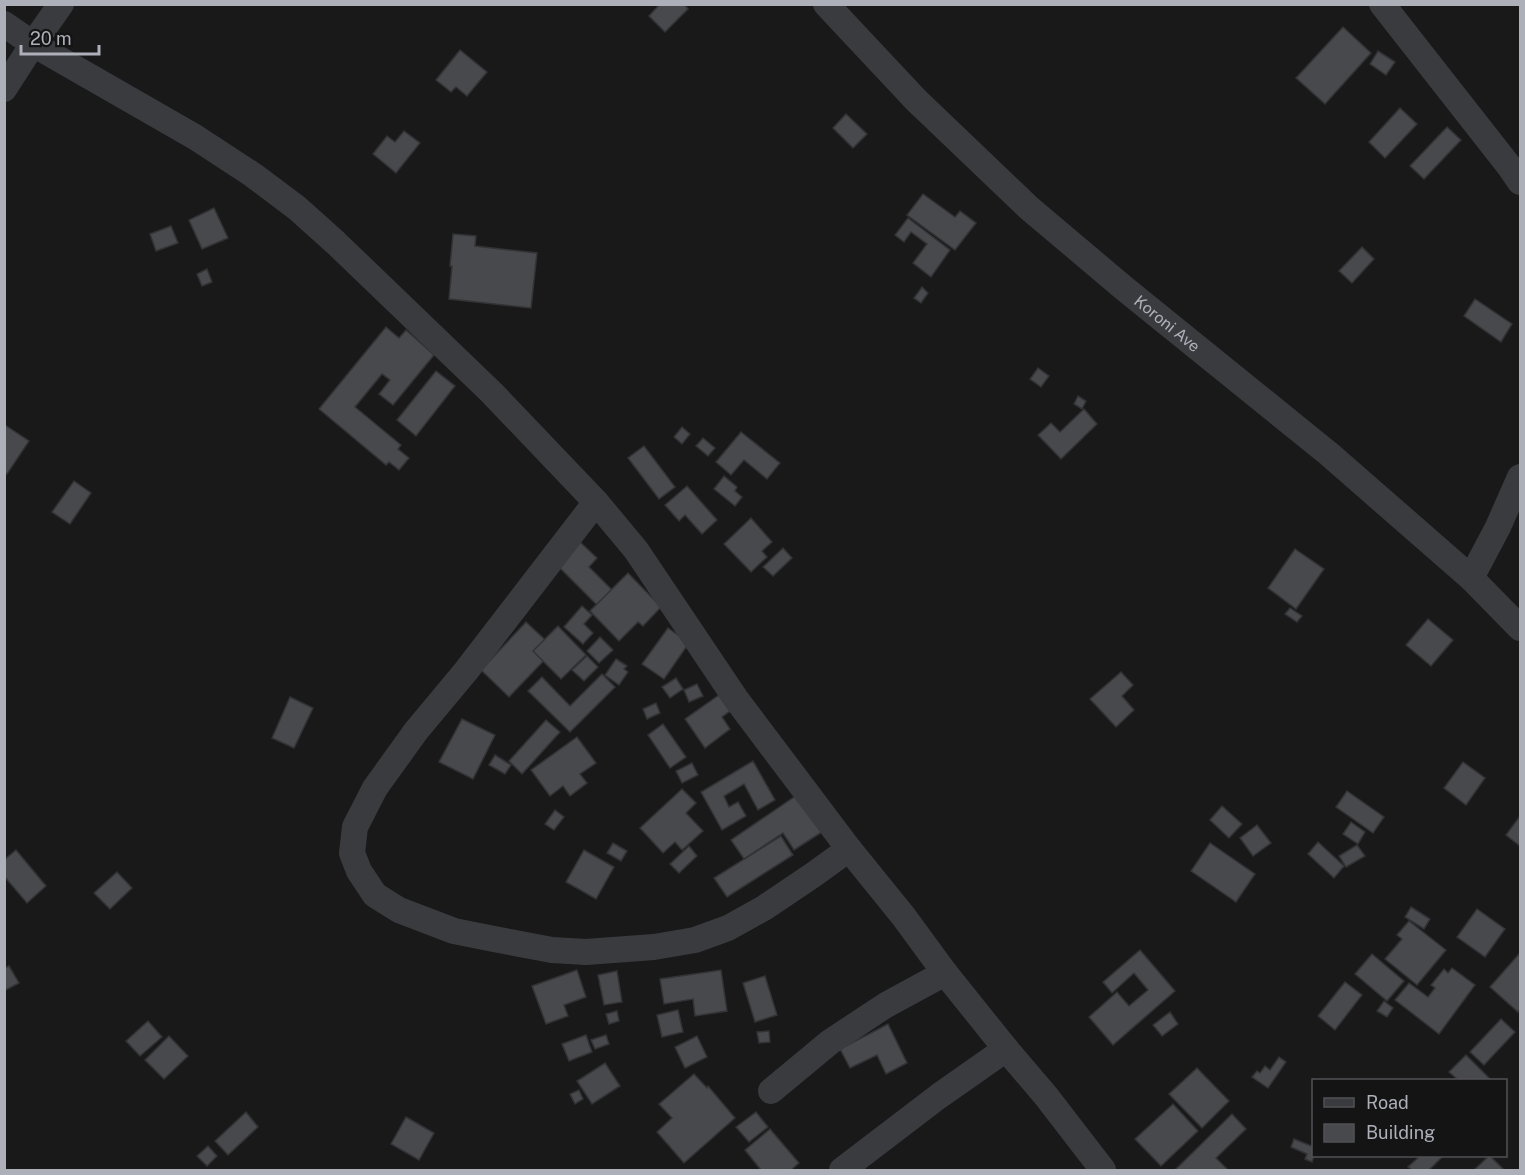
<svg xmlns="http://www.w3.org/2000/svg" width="1525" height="1175" font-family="'Public Sans',sans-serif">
<rect width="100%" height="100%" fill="#19191a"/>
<!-- building -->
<g fill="#48494c" stroke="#333336" stroke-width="1.5">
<path d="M660,4H684L688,9L665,32L649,16Z"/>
<path d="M1343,27L1371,53L1325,104L1296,78Z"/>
<path d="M460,50L487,72L467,96L456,87L451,92L436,80Z"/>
<path d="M1378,51L1395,62L1386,75L1370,64Z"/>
<path d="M1400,108L1417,124L1385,158L1369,142Z"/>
<path d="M846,114L867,134L853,148L833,128Z"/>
<path d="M1447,127L1461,140L1424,179L1410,166Z"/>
<path d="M404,131L420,143L396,173L373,154L387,136L395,142Z"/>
<path d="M923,194L955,217L960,211L976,223L955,250L907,215Z"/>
<path d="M214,208L228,238L202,249L189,220Z"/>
<path d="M908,218L950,250L931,277L913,263L927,244L911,232L904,242L895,235Z"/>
<path d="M171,226L178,243L156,251L150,234Z"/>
<path d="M453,234L476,236L475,246L537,253L531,308L449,299L452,266H450Z"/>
<path d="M1362,247L1374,259L1352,283L1339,271Z"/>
<path d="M207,269L212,282L202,286L197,274Z"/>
<path d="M922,287L928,293L921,303L914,298Z"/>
<path d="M1475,299L1512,324L1501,342L1464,316Z"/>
<path d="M386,327L399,338L406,330L434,355L393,405L379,394L390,380L382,374L355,407L401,445L398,449L409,458L399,470L389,462L386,465L319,409Z"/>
<path d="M1038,368L1049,376L1041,387L1030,379Z"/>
<path d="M436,371L455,386L416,436L397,420Z"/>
<path d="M1078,396L1086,401L1082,409L1074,404Z"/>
<path d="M1084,409L1097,424L1061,459L1038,435L1051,423L1060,432Z"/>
<path d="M5,425L29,441L7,474L4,472Z"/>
<path d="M682,427L690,434L682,444L674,437Z"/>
<path d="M741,432L780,463L767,479L744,460L731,475L716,462Z"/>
<path d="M703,438L715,448L708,456L696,446Z"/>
<path d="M644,446L675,487L659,499L628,458Z"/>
<path d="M724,476L737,487L735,491L742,497L735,506L714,489Z"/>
<path d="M74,481L91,493L70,524L52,512Z"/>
<path d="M687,486L717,520L702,534L685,515L679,521L665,505Z"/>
<path d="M751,518L772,542L762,551L767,557L751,572L724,544Z"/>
<path d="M580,542L597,558L589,567L612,590L597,605L557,565Z"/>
<path d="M783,548L792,558L773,576L763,567Z"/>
<path d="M1295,549L1324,569L1296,609L1268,588Z"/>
<path d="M628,573L661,607L643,626L638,622L619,641L590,611Z"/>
<path d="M582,606L592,615L584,624L593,633L583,644L564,627Z"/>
<path d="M1290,608L1302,616L1297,622L1285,614Z"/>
<path d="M1428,619L1453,640L1431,666L1406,645Z"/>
<path d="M526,622L555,649L509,697L481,670Z"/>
<path d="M558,626L586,655L561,679L533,651Z"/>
<path d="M668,628L689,643L664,679L642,664Z"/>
<path d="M600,637L613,650L599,663L587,651Z"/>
<path d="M587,656L598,667L584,681L572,670Z"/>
<path d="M616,659L627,666L624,669L628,672L619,685L605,675Z"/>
<path d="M1121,672L1133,685L1122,696L1134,710L1116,727L1090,699Z"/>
<path d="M602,674L615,687L570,732L528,691L542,677L570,706Z"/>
<path d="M676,678L683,689L670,698L662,687Z"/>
<path d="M697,684L703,696L689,702L684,690Z"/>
<path d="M719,695L730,711L722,717L730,729L705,748L685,719Z"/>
<path d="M290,697L313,708L294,748L272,738Z"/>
<path d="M656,703L660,713L647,719L643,709Z"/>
<path d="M462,719L495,735L473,779L439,762Z"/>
<path d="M546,720L560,732L522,774L509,761Z"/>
<path d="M663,724L686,757L670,768L648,735Z"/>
<path d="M577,737L596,763L580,774L587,783L570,796L563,786L550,796L531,770Z"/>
<path d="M495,755L511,765L505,774L489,765Z"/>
<path d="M753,761L775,800L758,810L744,784L724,796L729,807L738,802L746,816L722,830L701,792Z"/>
<path d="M1463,762L1485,778L1466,805L1444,788Z"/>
<path d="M692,763L698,775L682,783L676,771Z"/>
<path d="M682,789L696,803L686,813L703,831L682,850L675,842L663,853L640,828Z"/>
<path d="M1347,791L1384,817L1373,833L1336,807Z"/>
<path d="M797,795L822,832L794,850L783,833L744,859L731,840Z"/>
<path d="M1222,806L1242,824L1229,838L1210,820Z"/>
<path d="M555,810L564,817L554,830L545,824Z"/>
<path d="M1520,816V846L1506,835Z"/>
<path d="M1351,822L1365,832L1358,844L1343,834Z"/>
<path d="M1257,825L1271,843L1253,856L1240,838Z"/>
<path d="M781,836L793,855L727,897L714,878Z"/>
<path d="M1318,842L1344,866L1334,878L1308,854Z"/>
<path d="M613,843L627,851L621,861L607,853Z"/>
<path d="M1210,843L1255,874L1236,902L1191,871Z"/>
<path d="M1357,845L1365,856L1346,867L1339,856Z"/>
<path d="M689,846L697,856L679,873L670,864Z"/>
<path d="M16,850L46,886L27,903L4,876V860Z"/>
<path d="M584,850L614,867L596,899L566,882Z"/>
<path d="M117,872L132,888L110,909L94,893Z"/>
<path d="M1411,907L1430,919L1424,929L1405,917Z"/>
<path d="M1477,909L1505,929L1485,957L1457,937Z"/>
<path d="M1409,921L1446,950L1417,985L1385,959L1402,939L1397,935Z"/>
<path d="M1140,950L1175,991L1113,1045L1089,1017L1117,992L1129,1006L1148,990L1134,973L1112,993L1103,982Z"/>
<path d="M1372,954L1404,981L1387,1001L1355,974Z"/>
<path d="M1519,954L1520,956V1009L1518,1012L1490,987Z"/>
<path d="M9,966L19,983L4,991V968Z"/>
<path d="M1452,968L1475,985L1439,1034L1395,1000L1409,983L1428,997L1435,988L1431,985L1444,969L1448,973Z"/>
<path d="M577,970L586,997L564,1005L568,1016L546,1024L532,986Z"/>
<path d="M721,970L727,1011L695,1016L693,999L664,1004L660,979Z"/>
<path d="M617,971L622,1002L604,1005L598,975Z"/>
<path d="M765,976L777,1015L755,1022L743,983Z"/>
<path d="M1345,982L1362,995L1335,1030L1318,1016Z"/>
<path d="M1384,1001L1393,1008L1387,1017L1377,1011Z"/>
<path d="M678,1010L683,1032L662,1037L657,1015Z"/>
<path d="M617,1011L619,1021L609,1024L606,1014Z"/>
<path d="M1170,1012L1178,1024L1162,1036L1153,1025Z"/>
<path d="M1501,1019L1515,1032L1484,1065L1470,1052Z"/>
<path d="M148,1021L162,1037L140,1056L126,1041Z"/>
<path d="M888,1024L907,1063L886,1074L877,1055L850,1068L840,1049Z"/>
<path d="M769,1031L770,1042L759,1043L757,1032Z"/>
<path d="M586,1035L592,1052L569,1061L562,1044Z"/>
<path d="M606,1035L609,1044L595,1049L591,1040Z"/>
<path d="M169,1036L188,1056L164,1079L145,1060Z"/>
<path d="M697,1036L707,1057L685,1068L675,1047Z"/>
<path d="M1466,1055L1491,1080H1454L1456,1078L1449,1072Z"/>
<path d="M1279,1057L1286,1062L1268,1088L1252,1077L1257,1071L1260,1073L1265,1066L1270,1070Z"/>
<path d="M605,1063L620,1086L592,1104L577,1081Z"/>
<path d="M1197,1068L1229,1101L1202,1128L1169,1094Z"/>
<path d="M694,1074L707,1088L708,1086L735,1118L684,1163L657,1132L672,1118L659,1104Z"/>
<path d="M579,1090L583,1099L575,1104L570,1094Z"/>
<path d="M1173,1104L1198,1131L1161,1166L1135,1139Z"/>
<path d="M246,1112L258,1127L228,1155L215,1141Z"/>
<path d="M756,1112L768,1127L749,1142L736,1127Z"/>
<path d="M1232,1114L1246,1129L1216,1158L1228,1170H1175Z"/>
<path d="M406,1117L434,1133L419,1160L391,1144Z"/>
<path d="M770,1129L799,1163L791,1170H761L745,1150Z"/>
<path d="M1294,1139L1314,1147V1156L1312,1162L1305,1159L1307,1154L1291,1147Z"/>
<path d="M208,1146L217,1156L207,1166L197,1156Z"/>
<path d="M1420,1156H1443L1429,1170H1412L1408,1167Z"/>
<path d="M1490,1156L1504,1170H1474L1489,1156Z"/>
</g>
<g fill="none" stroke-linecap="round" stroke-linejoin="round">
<!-- street -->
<g stroke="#3a3b3f" stroke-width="26">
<path id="s1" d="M826,4L916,100L1029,208L1125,289L1329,454L1471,578L1520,628"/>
<path d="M1382,4L1509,166L1520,182"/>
<path d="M4,24L33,44L195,137L253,175L297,208L336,243L492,393L596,502L636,550L736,699L849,849L904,917L945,973L1006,1049L1046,1096L1103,1170"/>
<path d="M4,89L33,44L61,4"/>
<path d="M596,502L466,671L416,731L375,788L355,827L352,853L359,871L375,895L399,910L454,931L494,939L552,950L586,952L654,947L695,940L728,928L764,908L813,875L849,849"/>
<path d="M1471,578L1498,527L1520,477"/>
<path d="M771,1091L830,1042L886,1005L945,973"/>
<path d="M842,1170L939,1096L1006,1049"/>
</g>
</g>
<g text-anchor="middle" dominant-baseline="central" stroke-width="4.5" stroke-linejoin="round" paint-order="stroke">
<!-- street labels -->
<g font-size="16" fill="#adb0b8" stroke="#141415">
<text stroke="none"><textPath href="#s1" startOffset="468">Koroni Ave</textPath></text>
</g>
</g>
<!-- border -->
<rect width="1525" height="1175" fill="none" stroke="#adb0b8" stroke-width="12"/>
<!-- legend -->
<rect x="1312" y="1079" width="195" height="78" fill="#141415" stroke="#515256" stroke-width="1.5"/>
<rect x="1324" y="1098" width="30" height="9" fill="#3a3b3f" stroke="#515256" stroke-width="1.5"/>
<text x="1366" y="1109" font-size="18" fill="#adb0b8">Road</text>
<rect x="1324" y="1124" width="30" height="18" fill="#48494c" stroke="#515256" stroke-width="1.5"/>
<text x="1366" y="1139" font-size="18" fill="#adb0b8">Building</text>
<!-- scale -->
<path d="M21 45v9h78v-9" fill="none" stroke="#adb0b8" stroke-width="3"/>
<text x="30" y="45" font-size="18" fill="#adb0b8" stroke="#141415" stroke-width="4.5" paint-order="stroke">20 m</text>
</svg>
